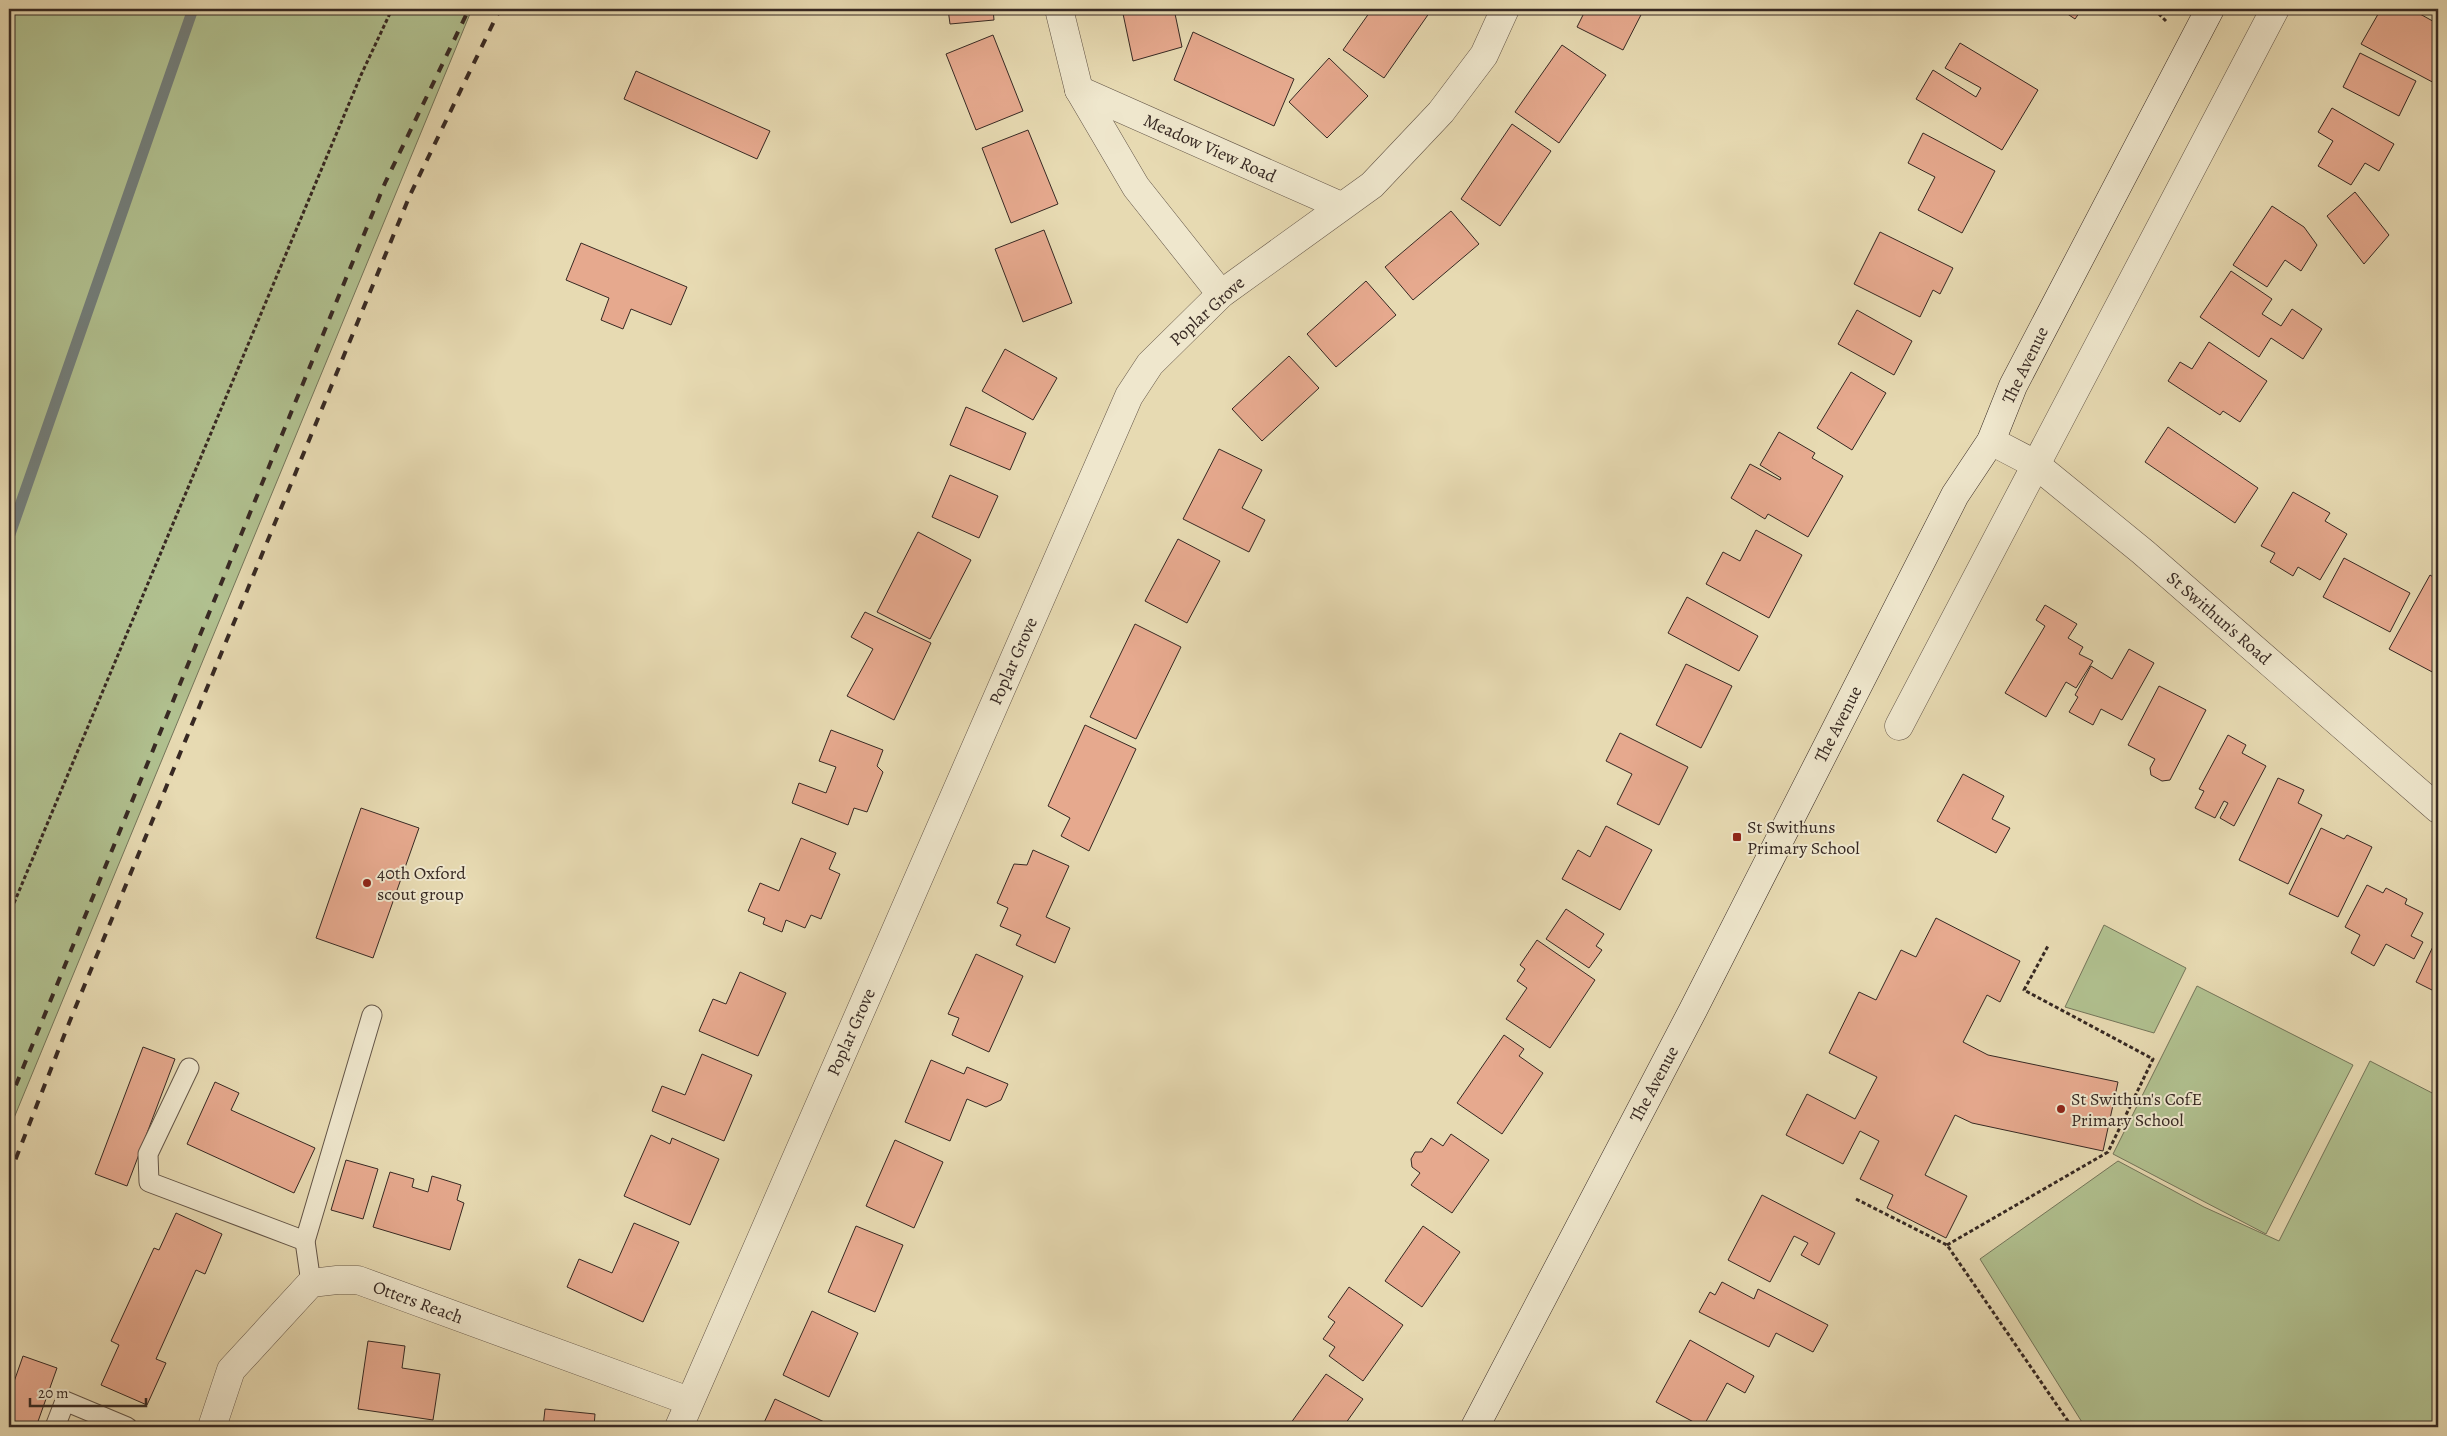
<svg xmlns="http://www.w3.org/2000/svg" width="2447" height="1436" font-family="Alegreya,serif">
<rect width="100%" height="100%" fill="#e7dab2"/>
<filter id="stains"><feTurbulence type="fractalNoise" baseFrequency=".004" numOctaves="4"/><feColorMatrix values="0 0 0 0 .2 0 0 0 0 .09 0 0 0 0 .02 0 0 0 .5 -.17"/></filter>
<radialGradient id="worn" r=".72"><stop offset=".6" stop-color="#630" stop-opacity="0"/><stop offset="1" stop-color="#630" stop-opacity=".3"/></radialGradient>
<!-- green -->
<g fill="#b1c190" stroke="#74755a">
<path d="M9,9H472L9,1130Z"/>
<path d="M2104,925L2186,968L2154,1033L2065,1007Z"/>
<path d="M2197,986L2353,1065L2266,1234L2113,1154Z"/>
<path d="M2370,1061L2438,1096V1427H2085L1980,1259L2118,1161L2204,1207L2279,1241Z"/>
</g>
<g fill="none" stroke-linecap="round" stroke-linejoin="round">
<!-- stream -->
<path stroke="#737f7c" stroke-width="11" d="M9,537L193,9"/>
</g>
<!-- building -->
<g fill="#e6a98e" stroke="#372923">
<path d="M948,9H993L994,20L950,24Z"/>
<path d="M1122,9H1174L1182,47L1133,61Z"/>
<path d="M1372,9H1432L1384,78L1343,50Z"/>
<path d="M1586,9H1644L1623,50L1577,27Z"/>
<path d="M2060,9H2082L2075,19Z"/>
<path d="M2381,9H2411L2438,24V85L2361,44Z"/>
<path d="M1193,32L1294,79L1274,126L1174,80Z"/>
<path d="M993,35L1023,111L976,130L946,54Z"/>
<path d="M1960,43L2038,90L2002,150L1916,99L1933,70L1976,97L1981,88L1945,68Z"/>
<path d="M1562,45L1606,75L1559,143L1515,112Z"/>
<path d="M2360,53L2416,81L2399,116L2343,87Z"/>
<path d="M1329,58L1368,96L1327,138L1289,102Z"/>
<path d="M636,71L770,131L757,159L624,99Z"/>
<path d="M2332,108L2394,144L2379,171L2365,163L2351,185L2318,166L2333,141L2318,132Z"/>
<path d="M1512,124L1551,151L1500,226L1461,199Z"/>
<path d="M1028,130L1058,204L1011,223L982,148Z"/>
<path d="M1923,133L1995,171L1962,233L1918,210L1935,177L1908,163Z"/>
<path d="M2355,192L2389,235L2364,264L2327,216Z"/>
<path d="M2272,206L2304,227L2317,245L2301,271L2285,260L2267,287L2233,265Z"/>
<path d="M1451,211L1479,244L1413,300L1385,267Z"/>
<path d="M1044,230L1072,303L1023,322L995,249Z"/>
<path d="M1880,232L1953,268L1940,294L1933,290L1920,317L1854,284Z"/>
<path d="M581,243L687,287L671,325L631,309L623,329L601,320L609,298L566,280Z"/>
<path d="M2231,271L2272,299L2262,314L2281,326L2292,309L2322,329L2303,359L2271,338L2259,357L2200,317Z"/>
<path d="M1366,281L1396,315L1336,367L1307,334Z"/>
<path d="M1857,310L1912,341L1894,375L1838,344Z"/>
<path d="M2209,342L2267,381L2240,422L2223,411L2220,415L2168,381L2180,362L2192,369Z"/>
<path d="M1005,349L1057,378L1033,420L982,391Z"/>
<path d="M1289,356L1319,388L1262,441L1232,409Z"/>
<path d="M1851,372L1886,393L1852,450L1817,428Z"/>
<path d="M966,407L1026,433L1010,470L950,445Z"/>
<path d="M2168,427L2258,488L2235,523L2145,462Z"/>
<path d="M1779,432L1815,453L1812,458L1843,476L1808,537L1768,514L1765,519L1731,498L1750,464L1780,480L1781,478L1760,465Z"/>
<path d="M1219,449L1262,470L1242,508L1265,520L1249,552L1183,519Z"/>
<path d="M950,475L998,496L979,538L932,517Z"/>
<path d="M2293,492L2330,513L2325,521L2347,534L2320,580L2298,567L2293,576L2270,562L2275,553L2261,546Z"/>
<path d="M1756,530L1802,555L1769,618L1706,584L1723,552L1740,561Z"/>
<path d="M918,532L971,560L930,639L877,612Z"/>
<path d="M1178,539L1220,561L1187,623L1145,601Z"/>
<path d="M2344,558L2410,593L2390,632L2323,597Z"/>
<path d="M2430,575L2438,580V670L2436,674L2389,649Z"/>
<path d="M1687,597L1758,636L1739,671L1668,633Z"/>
<path d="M2045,605L2077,624L2068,638L2083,647L2079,654L2093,661L2076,688L2066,682L2046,717L2005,693L2045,626L2036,620Z"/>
<path d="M865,612L931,643L894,720L847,696L873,649L851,637Z"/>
<path d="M1135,624L1181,647L1136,739L1090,717Z"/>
<path d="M2129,649L2154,663L2122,720L2101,709L2093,725L2069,712L2078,697L2075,695L2091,666L2112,679Z"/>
<path d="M1686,664L1732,686L1701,748L1656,725Z"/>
<path d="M2159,686L2206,710L2170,780L2162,781L2151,775L2150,768L2155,759L2128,745Z"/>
<path d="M1085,725L1136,749L1089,851L1061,836L1070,818L1048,806Z"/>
<path d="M831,730L883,750L877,766L883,772L867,812L854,808L848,825L792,803L799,783L826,793L836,767L819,761Z"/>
<path d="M1620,733L1688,767L1659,825L1617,804L1632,774L1606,761Z"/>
<path d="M2228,735L2246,745L2242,753L2266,766L2234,826L2220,818L2228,803L2224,801L2215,818L2195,808L2204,791L2199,789Z"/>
<path d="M1963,774L2004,796L1992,819L2010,828L1996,853L1937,821Z"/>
<path d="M2278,778L2304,790L2298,803L2322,815L2288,884L2239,860Z"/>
<path d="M361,808L419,828L373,958L316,938Z"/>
<path d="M1606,826L1652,850L1620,910L1562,879L1578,850L1590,857Z"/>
<path d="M2321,828L2344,839L2347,835L2372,847L2338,917L2289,894Z"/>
<path d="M801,838L836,853L829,869L840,874L821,919L811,915L805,928L786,920L782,932L763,924L765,918L748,911L760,883L779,891Z"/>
<path d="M1033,850L1069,866L1046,917L1070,928L1055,963L1016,945L1021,935L1000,926L1008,908L997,903L1014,864L1027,865Z"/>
<path d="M2367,885L2383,893L2386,888L2407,899L2405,904L2423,913L2411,936L2423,942L2414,959L2386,944L2374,966L2351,953L2360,935L2345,927Z"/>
<path d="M1566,909L1604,934L1596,946L1602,950L1589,968L1546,939Z"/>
<path d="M1936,918L2020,961L2000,1002L1987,995L1963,1042L1988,1055L2118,1082L2103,1151L1972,1123L1955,1115L1925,1175L1967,1196L1946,1238L1887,1208L1893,1195L1860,1179L1879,1141L1860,1131L1843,1164L1786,1135L1807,1094L1855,1119L1877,1077L1829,1053L1859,992L1876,1000L1901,950L1916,957Z"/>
<path d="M2438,936V993L2416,982Z"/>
<path d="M1537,940L1595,980L1550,1048L1506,1019L1527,988L1517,981L1525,969L1520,965Z"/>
<path d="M976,954L1023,976L989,1052L952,1035L959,1018L948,1014Z"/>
<path d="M740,972L786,993L758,1056L699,1031L713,999L726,1004Z"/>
<path d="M1504,1035L1524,1049L1519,1056L1543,1073L1502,1134L1457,1103Z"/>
<path d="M143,1047L175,1059L127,1186L95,1174Z"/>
<path d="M702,1054L752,1075L724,1141L652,1111L662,1086L685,1095Z"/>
<path d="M931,1060L964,1074L967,1067L1008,1084L1001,1100L986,1107L967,1099L950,1141L905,1122Z"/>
<path d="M215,1082L239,1093L231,1110L315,1148L294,1193L187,1144Z"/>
<path d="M1451,1134L1489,1160L1452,1213L1411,1185L1420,1173L1412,1167L1411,1159L1415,1152H1422L1431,1138L1443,1146Z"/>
<path d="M651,1135L670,1144L672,1138L719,1159L690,1225L624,1196Z"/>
<path d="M895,1140L943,1162L914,1228L866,1206Z"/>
<path d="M346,1160L378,1169L363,1219L331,1210Z"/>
<path d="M390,1172L414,1179L412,1187L428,1192L432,1176L461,1185L457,1200L464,1203L450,1250L373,1227Z"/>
<path d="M1762,1195L1835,1233L1819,1265L1801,1255L1808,1243L1794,1236L1770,1282L1728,1260Z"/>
<path d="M176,1213L222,1234L205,1274L196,1270L156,1359L166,1363L147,1405L101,1385L119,1345L111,1341L154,1248L159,1250Z"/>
<path d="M634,1223L679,1242L643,1322L567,1287L579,1259L612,1273Z"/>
<path d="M856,1226L903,1245L875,1312L828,1292Z"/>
<path d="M1423,1226L1460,1252L1422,1307L1385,1281Z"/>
<path d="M1722,1282L1754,1299L1758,1289L1828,1325L1813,1352L1776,1333L1769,1347L1699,1312L1710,1292L1715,1295Z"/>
<path d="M1349,1287L1403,1325L1363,1381L1329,1356L1335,1347L1323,1339L1335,1322L1328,1317Z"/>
<path d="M812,1311L858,1333L829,1397L783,1375Z"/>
<path d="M1690,1340L1754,1376L1745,1393L1727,1383L1703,1427L1656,1402Z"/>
<path d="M368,1341L405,1346L402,1368L440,1374L433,1420L358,1409Z"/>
<path d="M23,1356L57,1368L36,1427H9V1396Z"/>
<path d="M1326,1374L1363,1399L1343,1427H1288Z"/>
<path d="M775,1399L835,1427H762Z"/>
<path d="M545,1409L595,1414L594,1427H543Z"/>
</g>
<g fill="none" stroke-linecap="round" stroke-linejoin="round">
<!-- lane casing -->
<g stroke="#635547" stroke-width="21">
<g id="lane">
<path d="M189,1068L148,1154L149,1182L305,1241"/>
<path d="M311,1283L305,1241L372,1015"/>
<path d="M55,1427L65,1401L127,1427"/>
</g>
</g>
<!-- street casing -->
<g stroke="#635547" stroke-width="29">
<g id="street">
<path d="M1059,9L1079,90L1136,187L1221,294"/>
<path d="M1079,90L1341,206"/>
<path d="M1991,441L2035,464L2143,552L2438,809"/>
<path d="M1899,726L2275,9"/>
<path d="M212,1427L231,1370L311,1283L337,1280H358L689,1401"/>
<path d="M679,1427L1129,396L1150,364L1221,294L1372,185L1441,112L1484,55L1505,9"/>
</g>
</g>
<!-- secondary casing -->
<g stroke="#372923" stroke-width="29">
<path id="secondary" d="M1475,1427L1693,1010L1955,495L1991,441L2013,386L2210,9"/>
</g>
<!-- path -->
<g stroke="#372923" stroke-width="3" stroke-dasharray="4 2.5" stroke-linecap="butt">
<path d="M2154,9L2166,21"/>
<path d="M9,915L361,75L392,9"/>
<path d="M1856,1199L1947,1245L2072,1427"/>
<path d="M1947,1245L2108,1152L2153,1059L2024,990L2048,946"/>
</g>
<!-- lane -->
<use href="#lane" stroke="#efe7cd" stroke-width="19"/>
<!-- street -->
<use href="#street" stroke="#efe7cd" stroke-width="28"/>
<!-- secondary -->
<use href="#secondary" stroke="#efe7cd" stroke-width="28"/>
<!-- rail -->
<g stroke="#372923" stroke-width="4" stroke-dasharray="9 9" stroke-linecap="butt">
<path d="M9,1102L385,183L469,9"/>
<path d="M9,1176L69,1023L410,195L500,9"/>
</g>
</g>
<!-- markers -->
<g fill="#8f2418" stroke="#efe7cd" stroke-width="2">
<rect x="1732" y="832" width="10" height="10" rx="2.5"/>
<circle cx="367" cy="883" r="5"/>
<circle cx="2061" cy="1109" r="5"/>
</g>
<g text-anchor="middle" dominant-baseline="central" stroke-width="4" stroke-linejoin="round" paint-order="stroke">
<!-- street labels -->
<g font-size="18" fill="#372923" stroke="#efe7cd">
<text transform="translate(1210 148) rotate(24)">Meadow View Road</text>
<text transform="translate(1207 311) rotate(-42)">Poplar Grove</text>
<text transform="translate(2025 365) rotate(-64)">The Avenue</text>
<text transform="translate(2219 618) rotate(41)">St Swithun's Road</text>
<text transform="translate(1013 661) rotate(-66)">Poplar Grove</text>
<text transform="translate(1838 724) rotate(-63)">The Avenue</text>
<text transform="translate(851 1032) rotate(-66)">Poplar Grove</text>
<text transform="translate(1654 1084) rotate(-62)">The Avenue</text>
<text transform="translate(418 1302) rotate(20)">Otters Reach</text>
</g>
<!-- poi labels -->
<g font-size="18" fill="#372923" stroke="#efe7cd" text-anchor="start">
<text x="1747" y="827">St Swithuns<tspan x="1747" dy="21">Primary School</tspan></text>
<text x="377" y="873">40th Oxford<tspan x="377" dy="21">scout group</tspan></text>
<text x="2071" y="1099">St Swithun's CofE<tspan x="2071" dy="21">Primary School</tspan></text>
</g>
</g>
<!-- margin -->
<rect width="2447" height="1436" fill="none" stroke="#e7dab2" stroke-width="30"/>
<rect x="10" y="10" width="2427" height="1416" fill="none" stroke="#372923" stroke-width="2.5"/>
<rect x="15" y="15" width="2417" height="1406" fill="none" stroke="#372923"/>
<!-- scale -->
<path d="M30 1398v8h116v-8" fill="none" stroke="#372923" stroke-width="2.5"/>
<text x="38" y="1398" font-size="15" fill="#372923" stroke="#efe7cd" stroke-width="4" paint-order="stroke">20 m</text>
<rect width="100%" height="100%" filter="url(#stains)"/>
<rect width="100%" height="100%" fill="url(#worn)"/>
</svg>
